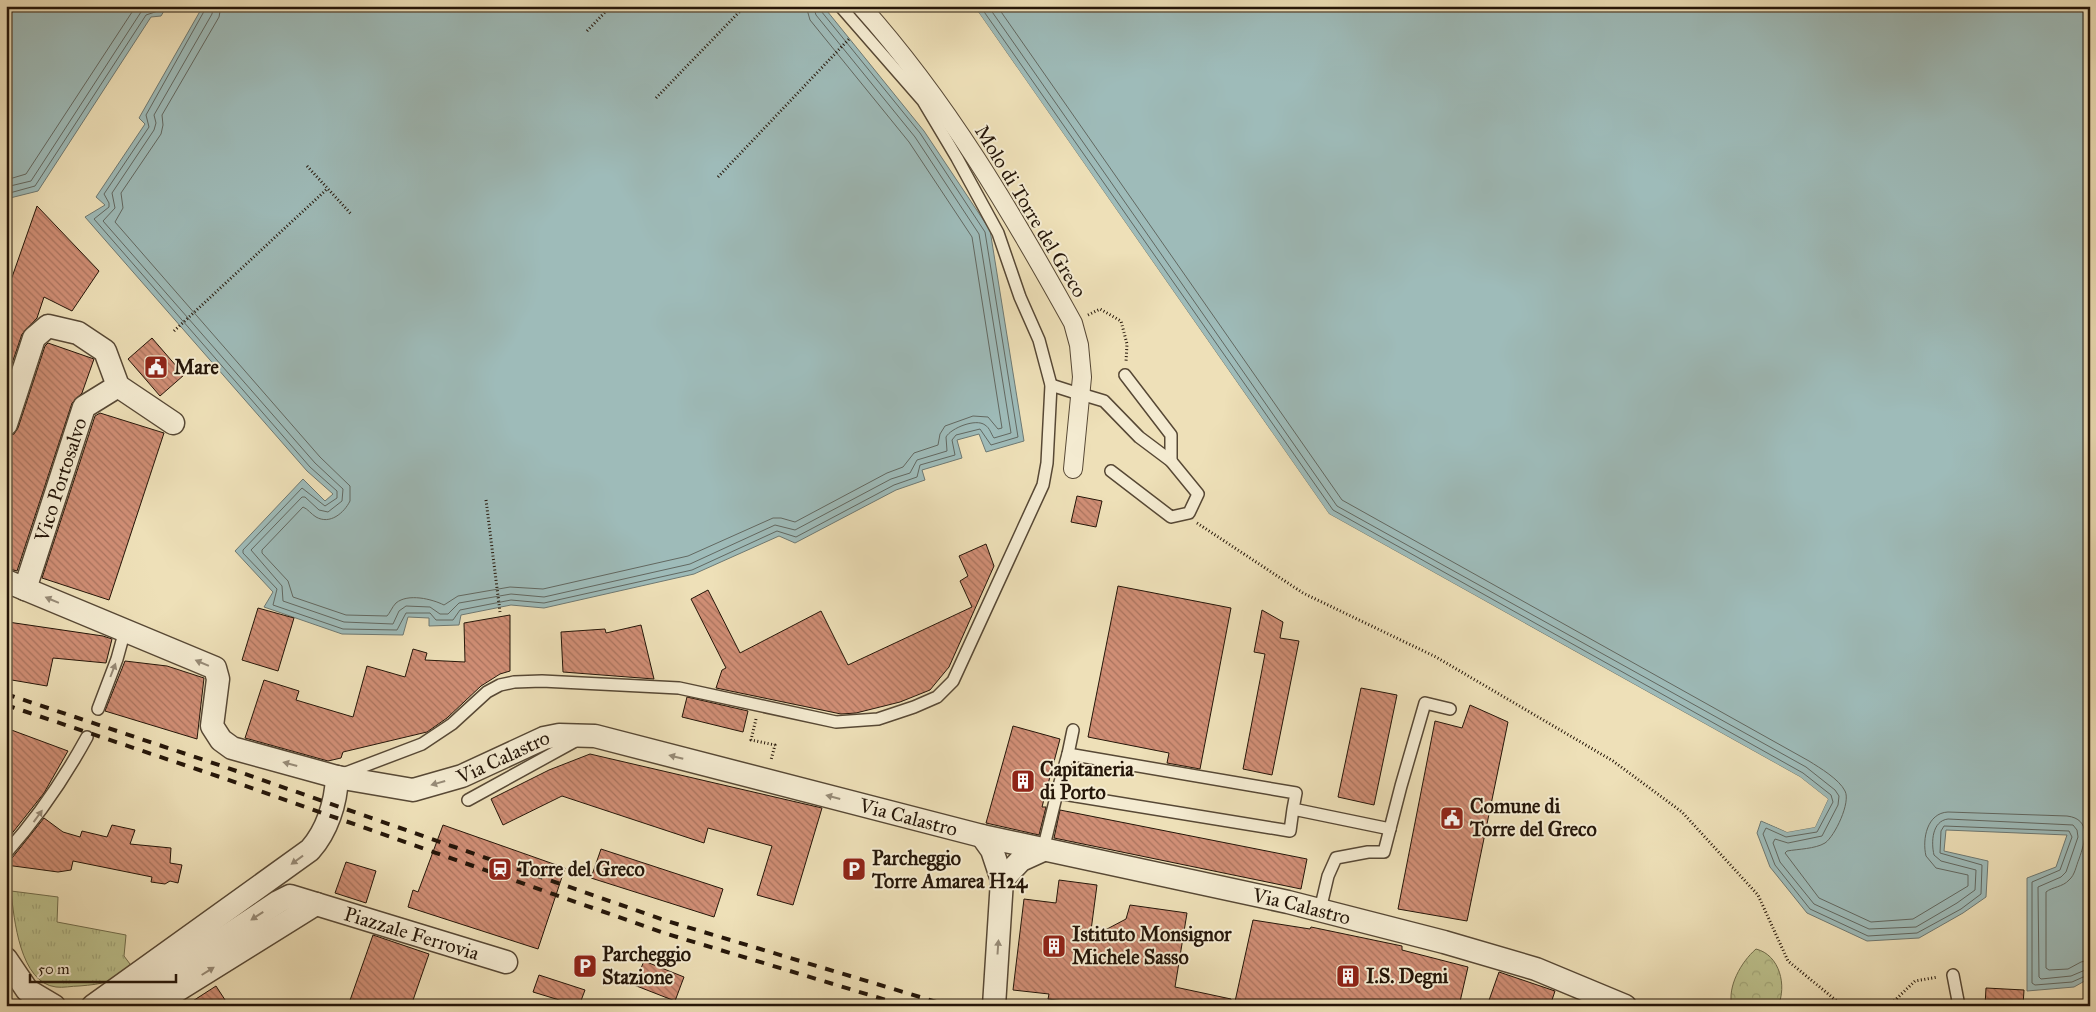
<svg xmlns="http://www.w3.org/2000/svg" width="2096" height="1012" font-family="'IM FELL Great Primer',serif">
<defs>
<pattern id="grass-tufts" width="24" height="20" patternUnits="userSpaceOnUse" patternTransform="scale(1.25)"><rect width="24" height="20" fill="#bcc18d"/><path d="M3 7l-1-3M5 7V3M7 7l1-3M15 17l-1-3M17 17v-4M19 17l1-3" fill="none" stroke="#a1a578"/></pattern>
<pattern id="park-crowns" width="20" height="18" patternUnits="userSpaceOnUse" patternTransform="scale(1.25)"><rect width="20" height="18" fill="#bcc18d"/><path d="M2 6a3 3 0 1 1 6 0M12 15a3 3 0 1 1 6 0" fill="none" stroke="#a1a578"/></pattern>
<pattern id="building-back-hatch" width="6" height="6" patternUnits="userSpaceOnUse" patternTransform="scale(1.25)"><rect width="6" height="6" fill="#d08e75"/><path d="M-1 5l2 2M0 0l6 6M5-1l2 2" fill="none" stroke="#a9735e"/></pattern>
</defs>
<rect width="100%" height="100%" fill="#eee0b8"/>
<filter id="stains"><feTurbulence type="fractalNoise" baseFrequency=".004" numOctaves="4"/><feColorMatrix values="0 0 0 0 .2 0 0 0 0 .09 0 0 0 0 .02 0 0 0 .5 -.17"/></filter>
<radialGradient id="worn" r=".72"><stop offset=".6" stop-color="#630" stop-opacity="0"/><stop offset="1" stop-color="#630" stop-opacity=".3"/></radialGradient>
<!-- grass -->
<path fill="url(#grass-tufts)" stroke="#706c4b" d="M11,891L58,897L57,922L126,935L124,956L133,968C113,982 104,984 79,986C72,986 63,988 56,987C20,983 14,919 11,891Z"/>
<!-- park -->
<path fill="url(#park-crowns)" stroke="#706c4b" d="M1756,949C1780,955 1787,986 1778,1006H1732C1727,987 1741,962 1756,949Z"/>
<!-- water -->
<g fill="#9ebbb9" stroke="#6e7973">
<path d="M6,6H167L161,16L151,17L38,191L6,199Z"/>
<path d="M203,6H823L924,131L990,230L1024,441L986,452L979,434L957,440L962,458L922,470L925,480L896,490L795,543L779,536L694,574L544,608L511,605L461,615L459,625L429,626V618L408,617L403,635L342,634L264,607L273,592L235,551L303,479L325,501L333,494L307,471L85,217L105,205L96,197L145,124L139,118Z"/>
<path d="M974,6H2090V978L2074,987L2027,991V878L2056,867L2067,835L1946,830L1944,851L1988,861L1986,897L1963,913L1919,938L1867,941L1807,913L1770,867L1757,833L1761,821L1787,832L1815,827L1828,799L1800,777L1329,514Z"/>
</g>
<!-- pier -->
<path fill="#eee0b8" d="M971,6H974L1329,514L1800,777L1828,799L1815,827L1787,832L1759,819L1787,829L1813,825L1825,800L1799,779L1328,516Z"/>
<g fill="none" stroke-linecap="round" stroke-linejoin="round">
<!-- shore -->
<g stroke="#626861" stroke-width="1">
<path d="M207,6L146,115L149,127L104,194L109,203V207L94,219L310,467L337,491V498L325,506L302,488L243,550V553L277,589L273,605L343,629L397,630L406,613H430L436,620H453L460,610L511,600L544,603L692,570L777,531L796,537L894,485L917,477L920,465L955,455L952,440L956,435L980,429L991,445L1018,437L985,232L920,133L821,11L820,6"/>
<path d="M213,6L212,14L154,115L156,123L154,130L112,193L115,208L103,221L315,463L343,489L342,501L328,512L319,510L305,497H302L251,550L282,586L283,601L344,622L393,624L399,611L406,606L430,607L440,614H448L459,603L511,594L544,597L690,564L775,525L795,530L891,479L910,473L917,460L947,451L946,437C951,428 976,418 985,425C990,428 991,434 994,438L1011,433L979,234L915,137L816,15L813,6"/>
<path d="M221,6L219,17L162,115L163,125L161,134L121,193L123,208L115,222L320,457L350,486V501C344,513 330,525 316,517C311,514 308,509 303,507L262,550V553L288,581L293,597L346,615L387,616C390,613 392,607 396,603C408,593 432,599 444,605L458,596L510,587L543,589L688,556L773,518H781L795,522L887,473L903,467L914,453L938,445L940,434L945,426L973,416L988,417L998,429L1002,428L972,237L909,142L810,20L806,6"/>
<path d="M980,6L1333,510L1803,773L1831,795L1833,802L1817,832L1786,837L1766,828L1763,834L1775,865L1810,909L1868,936L1917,933L1961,909L1981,894L1982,865L1940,853L1941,831L1944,826L2069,831L2072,837L2060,870L2032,882V983L2035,985L2072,982L2090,974"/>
<path d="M988,6L1337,506L1806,767L1835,790L1839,796L1838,805L1822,836L1788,843L1775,839L1773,843L1780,862L1814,904L1869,929L1916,927L1957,903L1975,890L1976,870L1941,861L1934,855C1931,842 1932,821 1948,819L2073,825L2077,830L2078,837L2066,872L2061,877L2038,887L2039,977L2041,979L2071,976L2090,968"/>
<path d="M997,6L1342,500L1809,761C1820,768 1839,779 1845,791C1851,802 1835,836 1825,843C1815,849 1798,849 1787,851L1785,853L1819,898L1871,922L1913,919L1968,886V875L1936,868L1926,856C1922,839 1927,813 1948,812L2067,816C2092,819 2085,842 2079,859C2076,866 2075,875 2069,880C2063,887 2052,887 2046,892V968L2049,970L2068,969L2081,962L2090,960"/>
<path d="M6,180L26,174L136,6"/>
<path d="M6,187L31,181L141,12L148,6"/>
<path d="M6,194L35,186L146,15L158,11L161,6"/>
</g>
</g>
<!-- building -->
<g fill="url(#building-back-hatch)" stroke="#251609">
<path d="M37,206L99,271L72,311L44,297L37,318L22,334L6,381V278L11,280Z"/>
<path d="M152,338L184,375L160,396L128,359Z"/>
<path d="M48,343L94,359L82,393L72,403L17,571L6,568V437L14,434L18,428L45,346Z"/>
<path d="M100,413L164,433L109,600L42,578L95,416Z"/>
<path d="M1077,496L1102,501L1096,527L1071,522Z"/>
<path d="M986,544L994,566L949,667L930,690L900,702L856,713L841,714L716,688L722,670L726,668L691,599L708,590L740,653L821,611L848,665L972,607L960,581L968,576L959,556Z"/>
<path d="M1118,586L1231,608L1200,769L1167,763L1169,753L1088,737Z"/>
<path d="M258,608L294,618L278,671L242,660Z"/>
<path d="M1262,610L1283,622L1280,638L1299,641L1272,775L1243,769L1265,654L1254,652Z"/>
<path d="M510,615V671L500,674L481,686L447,718L427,732L343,752L341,758L328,761L245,738L264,680L299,691L296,700L353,717L367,666L405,677L413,649L427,653L425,660L465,662L464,623Z"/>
<path d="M8,622L103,636L112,639L106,663L53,658L47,686L6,679Z"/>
<path d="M641,625L654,679L563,672L561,632L605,629L606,633Z"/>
<path d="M125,661L167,666L204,678L197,739L105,711Z"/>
<path d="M1361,688L1397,695L1374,805L1338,797Z"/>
<path d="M687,697L748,711L743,732L682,717Z"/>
<path d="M1470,705L1508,722L1467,921L1398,909L1435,721L1462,728Z"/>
<path d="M1013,726L1060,739L1042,807H1046L1039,835L986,823Z"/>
<path d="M6,728L68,751L44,793L6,841Z"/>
<path d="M590,754L822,808L793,905L757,895L772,846L708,828L704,843L562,796L503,825L491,799L549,770Z"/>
<path d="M1060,810L1307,859L1301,889L1054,838Z"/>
<path d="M44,818L63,832L80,837L82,831L107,837L112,825L135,830L130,844L171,848L170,863L182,865L178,883L170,881L165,884L151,882L152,877L73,861L71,870L58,872L6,865V860L12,858Z"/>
<path d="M443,825L565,868L538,949L408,907L413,890L418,892Z"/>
<path d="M601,849L723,889L714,917L591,878Z"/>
<path d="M346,862L376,871L366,903L335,893Z"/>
<path d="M1059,880L1097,885L1090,938L1126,919L1130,905L1187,913L1175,987L1231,999L1230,1006H1102L1048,999L1049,994L1013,990L1024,899L1056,903Z"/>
<path d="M1253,920L1310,929L1311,927L1402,946V950L1468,967L1459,1006H1234Z"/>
<path d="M373,935L429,954L411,1006H348Z"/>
<path d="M644,961L684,977L675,1001L634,985Z"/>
<path d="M1499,972L1555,991L1550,1006H1487Z"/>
<path d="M539,975L585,990L579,1006L533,992Z"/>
<path d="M216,986L229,1006H185Z"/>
<path d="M1986,988L2024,990L2023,1006H1985Z"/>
</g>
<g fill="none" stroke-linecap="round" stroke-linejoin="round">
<!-- service casing -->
<g stroke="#574835" stroke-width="14">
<g id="service">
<path d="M1125,375L1171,435V461"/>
<path d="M1051,385L1076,393"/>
<path d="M1084,395L1104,401L1139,437L1171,461L1198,494L1189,513L1171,517L1111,471"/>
<path d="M98,709L117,659L125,630"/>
<path d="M1068,754L1073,730"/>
<path d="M343,774L422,744L452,724L487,692L500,685L514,682L542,681L679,688L836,722L878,719L914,707L937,697L953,681L1043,485L1047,463L1051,385L1039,340L1020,297L998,233L957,158L923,101L840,6"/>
<path d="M468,800L579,739"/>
<path d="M1293,809L1290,831L1057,793L1068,754L1296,793L1293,809L1390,829"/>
<path d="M1043,850L1057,793"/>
<path d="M6,853C38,817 64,779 87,737"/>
<path d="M1320,910L1328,876L1336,858L1368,852H1384L1401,786L1425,703L1450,709"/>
<path d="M1953,975L1959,1006"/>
</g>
</g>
<!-- pedestrian casing -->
<g stroke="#574835" stroke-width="20">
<path id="pedestrian" d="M861,6C947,102 1011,211 1073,323L1079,345L1082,377L1073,469"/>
</g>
<!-- minor casing -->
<g stroke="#574835" stroke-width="25">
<g id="minor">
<path d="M6,424L34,338L48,326L78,333L105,351L118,386L173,423"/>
<path id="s1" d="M6,581L215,668L218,679L212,726L221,740L232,748L337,777L413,790L462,776L544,738L559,735L595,736L982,836L1288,902L1444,942L1536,969L1625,1006"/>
<path id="s2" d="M25,589L84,407L118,386"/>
<path d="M982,836L992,850L1002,880L994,1006"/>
<path d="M1002,880L1021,860L1043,850"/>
<path d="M6,959L27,990L54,1006"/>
<path d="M93,1006L310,850C327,831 336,803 337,777"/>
<path id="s3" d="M121,1006L278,902L290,896L506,962"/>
<path d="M152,1006L316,904"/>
</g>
</g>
<!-- path -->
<g stroke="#251609" stroke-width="3" stroke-dasharray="1 2.5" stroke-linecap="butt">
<path d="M587,31L611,6"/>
<path d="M656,98L745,6"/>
<path d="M307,166L352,215"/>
<path d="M718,177L849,39"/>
<path d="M1088,315L1100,309L1121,321L1127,344L1126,362"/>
<path d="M174,331L327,189"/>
<path d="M486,500L500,612"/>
<path d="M1197,523L1303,593L1436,657L1613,761L1682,812L1758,895L1788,961L1838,1002L1851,1006"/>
<path d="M756,719L751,740L775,745L771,760"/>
<path d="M1889,1006L1915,981L1938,977"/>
</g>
<!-- service -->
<use href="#service" stroke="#f4ebd1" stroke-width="11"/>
<!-- pedestrian -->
<use href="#pedestrian" stroke="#f4ebd1" stroke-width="18"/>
<!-- minor -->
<use href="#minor" stroke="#f4ebd1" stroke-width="22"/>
<!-- rail -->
<g stroke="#251609" stroke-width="4" stroke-dasharray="9 9" stroke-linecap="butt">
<path d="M6,694L225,767L667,921L950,1006"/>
<path d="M6,705L220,777L664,933L906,1006"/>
</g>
</g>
<!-- one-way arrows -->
<defs><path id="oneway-solid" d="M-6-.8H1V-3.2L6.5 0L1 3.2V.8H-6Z" transform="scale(1.25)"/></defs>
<g fill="#978b77">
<use href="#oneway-solid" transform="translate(52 600) rotate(-157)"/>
<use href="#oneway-solid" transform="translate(202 663) rotate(-157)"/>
<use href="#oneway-solid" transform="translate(113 670) rotate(-69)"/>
<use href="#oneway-solid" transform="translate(676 757) rotate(-166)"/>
<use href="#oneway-solid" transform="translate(290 764) rotate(-165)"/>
<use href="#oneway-solid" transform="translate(438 783) rotate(164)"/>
<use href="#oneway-solid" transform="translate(833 797) rotate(-165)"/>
<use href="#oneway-solid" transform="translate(38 816) rotate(-54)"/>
<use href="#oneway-solid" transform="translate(297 860) rotate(144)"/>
<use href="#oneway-solid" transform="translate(257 916) rotate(147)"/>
<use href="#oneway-solid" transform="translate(998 947) rotate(-86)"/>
<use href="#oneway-solid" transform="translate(208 971) rotate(-32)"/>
</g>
<!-- icons -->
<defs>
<g id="civic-square" transform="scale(1.25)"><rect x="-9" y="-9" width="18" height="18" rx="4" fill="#8f2418" stroke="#f4ebd1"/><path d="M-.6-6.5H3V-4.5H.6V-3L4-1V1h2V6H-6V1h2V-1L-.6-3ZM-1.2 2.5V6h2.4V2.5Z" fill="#fff"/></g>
<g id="building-square" transform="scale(1.25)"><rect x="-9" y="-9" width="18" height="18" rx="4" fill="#8f2418" stroke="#f4ebd1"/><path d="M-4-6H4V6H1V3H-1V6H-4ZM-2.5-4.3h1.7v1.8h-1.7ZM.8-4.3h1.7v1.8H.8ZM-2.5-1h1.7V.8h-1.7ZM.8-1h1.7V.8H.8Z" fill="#fff"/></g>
<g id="station-square" transform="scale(1.25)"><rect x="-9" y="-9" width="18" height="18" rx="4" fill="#8f2418" stroke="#f4ebd1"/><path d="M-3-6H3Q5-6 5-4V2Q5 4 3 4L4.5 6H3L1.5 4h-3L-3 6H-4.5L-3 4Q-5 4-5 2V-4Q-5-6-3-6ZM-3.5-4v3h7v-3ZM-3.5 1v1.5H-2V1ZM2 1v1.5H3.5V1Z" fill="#fff"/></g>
<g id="parking-square" transform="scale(1.25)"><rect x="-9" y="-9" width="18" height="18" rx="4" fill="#8f2418" stroke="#f4ebd1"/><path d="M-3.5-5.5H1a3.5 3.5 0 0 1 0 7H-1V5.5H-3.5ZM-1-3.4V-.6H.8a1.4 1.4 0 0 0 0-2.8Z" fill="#fff"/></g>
</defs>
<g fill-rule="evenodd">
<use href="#civic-square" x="156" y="367"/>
<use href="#building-square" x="1023" y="781"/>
<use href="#civic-square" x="1452" y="818"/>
<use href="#station-square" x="500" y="869"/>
<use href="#parking-square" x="854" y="869"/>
<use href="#building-square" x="1054" y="946"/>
<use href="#parking-square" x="585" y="966"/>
<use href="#building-square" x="1348" y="976"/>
</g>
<g text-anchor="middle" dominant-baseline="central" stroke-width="4" stroke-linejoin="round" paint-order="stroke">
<!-- street labels -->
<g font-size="20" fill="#251609" stroke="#f4ebd1">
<text transform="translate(1031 211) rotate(59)">Molo di Torre del Greco</text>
<text stroke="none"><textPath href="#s2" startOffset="115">Vico Portosalvo</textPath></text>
<text stroke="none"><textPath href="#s1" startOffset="598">Via Calastro</textPath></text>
<text stroke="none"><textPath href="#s1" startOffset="1018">Via Calastro</textPath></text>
<text stroke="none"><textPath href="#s1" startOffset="1421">Via Calastro</textPath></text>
<text stroke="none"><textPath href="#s3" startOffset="329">Piazzale Ferrovia</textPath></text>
</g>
<!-- poi labels -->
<g font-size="20" font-weight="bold" fill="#251609" stroke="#f4ebd1" text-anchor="start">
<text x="174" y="367">Mare</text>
<text x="1040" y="769">Capitaneria<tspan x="1040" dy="23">di Porto</tspan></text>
<text x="1470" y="806">Comune di<tspan x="1470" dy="23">Torre del Greco</tspan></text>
<text x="872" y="858">Parcheggio<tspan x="872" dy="23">Torre Amarea H24</tspan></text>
<text x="518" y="869">Torre del Greco</text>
<text x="1072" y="934">Istituto Monsignor<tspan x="1072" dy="23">Michele Sasso</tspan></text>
<text x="602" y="954">Parcheggio<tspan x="602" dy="23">Stazione</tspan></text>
<text x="1366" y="976">I.S. Degni</text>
</g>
</g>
<!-- margin -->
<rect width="2096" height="1012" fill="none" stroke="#eee0b8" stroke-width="25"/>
<rect x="8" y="8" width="2081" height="997" fill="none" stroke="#251609" stroke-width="2.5"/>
<rect x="12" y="12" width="2071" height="987" fill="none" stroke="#251609"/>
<!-- scale -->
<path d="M30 974v8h146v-8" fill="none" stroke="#251609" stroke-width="2.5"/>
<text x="38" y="974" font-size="15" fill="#251609" stroke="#f4ebd1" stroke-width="4" paint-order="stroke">50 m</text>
<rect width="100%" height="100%" filter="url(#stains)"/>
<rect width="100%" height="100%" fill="url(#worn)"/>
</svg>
